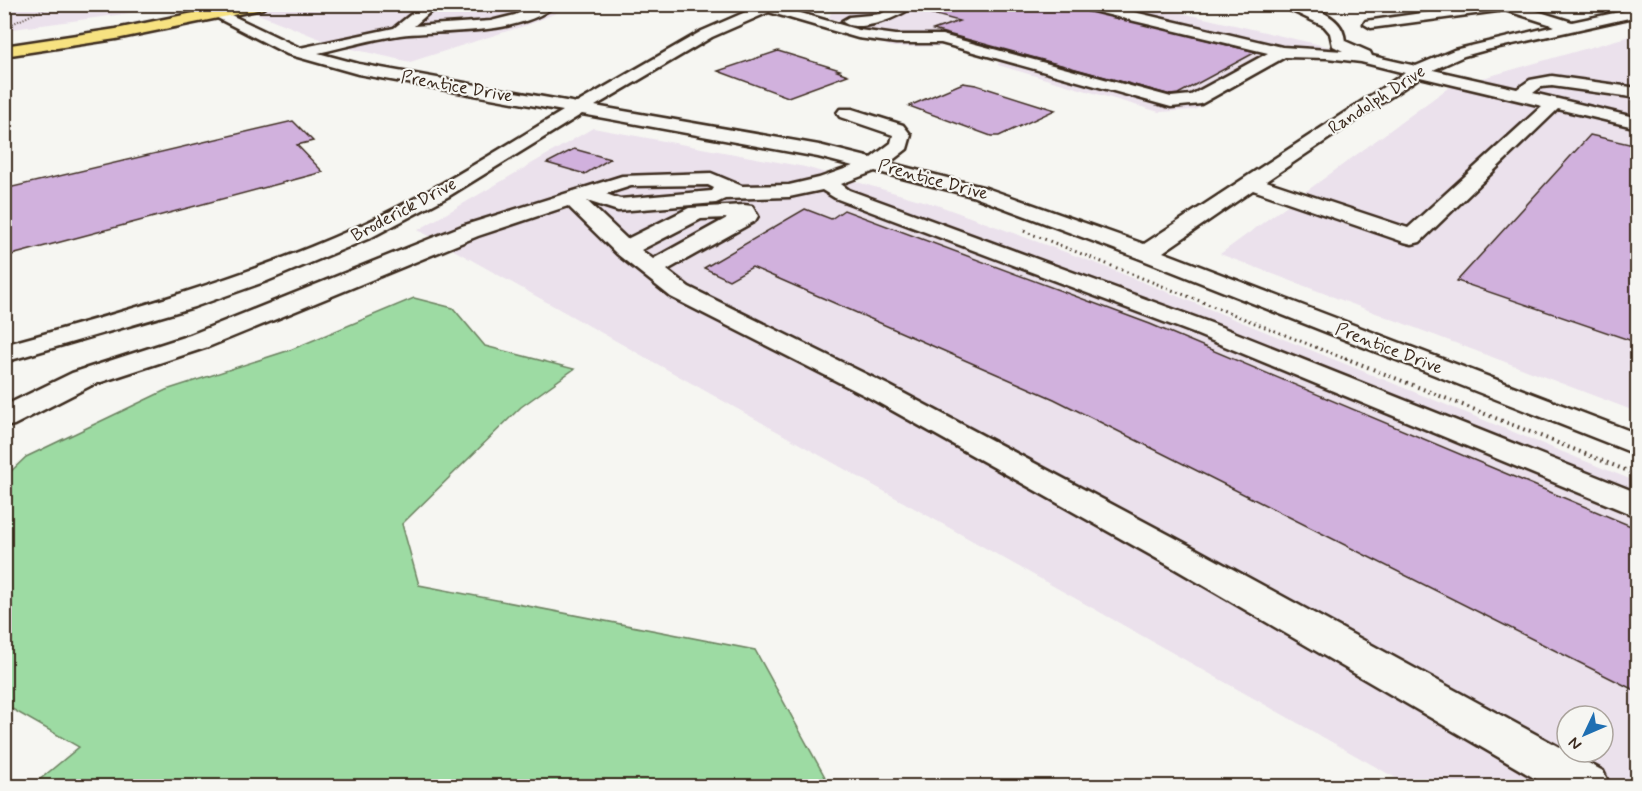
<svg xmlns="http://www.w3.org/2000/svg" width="1642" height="791" font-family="Mynerve,sans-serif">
<rect width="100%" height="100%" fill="#f6f6f2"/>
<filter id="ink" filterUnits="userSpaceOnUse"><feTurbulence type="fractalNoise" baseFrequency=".0167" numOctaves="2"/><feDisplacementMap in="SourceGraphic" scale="12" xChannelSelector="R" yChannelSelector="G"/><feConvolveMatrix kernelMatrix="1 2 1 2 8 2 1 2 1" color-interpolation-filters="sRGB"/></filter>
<g filter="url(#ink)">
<!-- built -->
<g fill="#ebe1ec" fill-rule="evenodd">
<path d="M280,4L575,5L530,24L410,62L335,45L251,11Z"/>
<path d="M832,4L1147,5L1347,51L1342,58L1297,56L1286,58L1195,110L1159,112L998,65L999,61L946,46L893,47L854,35L853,28L846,24L836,23L838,20L828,18L832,12L824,9Z"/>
<path d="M4,5L5,4L167,5L124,14L5,30Z"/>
<path d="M1637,34V412L1220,254L1448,88Z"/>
<path d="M593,128L805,167L937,205L1098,264L1637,482V786H1410L418,230ZM1567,716H1603V752H1567Z"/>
</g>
<!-- green -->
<path fill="#9ddba3" stroke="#6c8260" stroke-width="1.5" d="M414,298L453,308L485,346L574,369L521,407L402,524L419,585L755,650L830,786H32L79,747L5,705V477L26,457L166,390L290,350Z"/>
<!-- building -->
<g fill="#d1b1dd" stroke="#3b2a1e" stroke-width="1.5">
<path d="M922,4H1063L1256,52L1178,94L1171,95L933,30L959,21L921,11Z"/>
<path d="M778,51L840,70L837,71L848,75L788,97L718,71Z"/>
<path d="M963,83L976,85L1055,110L999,136H991L909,106Z"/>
<path d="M293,121L313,141L297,145L323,172L4,257V189Z"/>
<path d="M1590,135L1638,146V343L1457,281Z"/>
<path d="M574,149L610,159L585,174L547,163Z"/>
<path d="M805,209L831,219L844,210L1150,324L1638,529V692L1054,399L752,267L729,280L704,268Z"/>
</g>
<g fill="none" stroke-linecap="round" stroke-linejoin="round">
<!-- minor casing -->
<g stroke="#3b2a1e" stroke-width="5">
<g id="minor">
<path d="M424,4H439L414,26L491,21L515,15L538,4H556C523,36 443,30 400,35C373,39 345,47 318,53L359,64L577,103L702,31L764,4H783L780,7L859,30L896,35H942L1171,97L1191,95L1268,53L1076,7L1075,4H1100L1282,47L1343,51L1333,46L1330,33L1324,26L1277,4C1300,4 1343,10 1345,41L1370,52L1372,56L1416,66L1454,50L1555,26L1505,10L1371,28L1364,24L1366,21L1485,4H1515L1572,22L1638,8V16L1486,50L1464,56L1433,70L1517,89L1530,80L1552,76L1638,88V98L1552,86L1541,87L1533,93L1638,118V128L1558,109L1420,242L1412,244L1404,242L1253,190L1163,252L1638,434V455L1138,258L972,196L875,171L841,184L849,190L1211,323L1638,493V517L1193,333L835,198L822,190L789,197L725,199L716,203L618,211L587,201L627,239L689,208L744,205L752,206L758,216L755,221L667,270L689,287L890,386L1194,548L1603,771L1610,786H1548L1170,566L870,398L671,297L617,254L568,206L478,236L208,347L92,385L14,425L4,427V406L72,373L190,335L462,226L622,176L711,173L742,186L789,185L819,178L853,166L818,157L582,114L449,196L370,238L267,281L194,307L4,362V345C123,312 241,279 353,229C427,196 495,152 563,111L358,74L287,54L198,8L200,5H210L300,48L394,28ZM769,12L858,38L896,43H941L1171,107L1201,104L1285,57L1327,58L1361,62L1405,73L1144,244L986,188L889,163L907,149L911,135L903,125L852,109H840L837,113L840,117L893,135L891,143L871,158L819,145L595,106L712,37ZM1420,77L1542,106L1408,228L1266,181ZM708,185L714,188L712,191L620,199L606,194L631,186ZM727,218L653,259L641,250L701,219Z"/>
<path d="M898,4H915C903,17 856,35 842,21L849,17L881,14Z"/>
</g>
</g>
<!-- major casing -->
<g stroke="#3b2a1e" stroke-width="5">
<path id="major" d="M237,4H269L262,9L116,39L4,56V46L116,29Z"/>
</g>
<!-- path-far2 -->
<g stroke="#3b2a1e" stroke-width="2" stroke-dasharray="1 2" stroke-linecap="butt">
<path d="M101,4L148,10"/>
<path d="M10,25L54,4"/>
</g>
<!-- path-far1 -->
<path stroke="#3b2a1e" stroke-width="3" stroke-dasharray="1.5 4" stroke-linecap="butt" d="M1024,231L1348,360"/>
<!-- path -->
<path stroke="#3b2a1e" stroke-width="4" stroke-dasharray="1.5 4.5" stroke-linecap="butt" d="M1345,358L1638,475"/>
<!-- minor -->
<use href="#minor" fill="#f6f6f2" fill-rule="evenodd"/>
<!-- major -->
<use href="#major" fill="#f7e281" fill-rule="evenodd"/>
</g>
</g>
<g text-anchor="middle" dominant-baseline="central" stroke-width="4.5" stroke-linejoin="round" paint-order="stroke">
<!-- far-street labels -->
<g font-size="18" fill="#3b2a1e" stroke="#f6f6f2">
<text transform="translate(457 87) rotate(10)">Prentice Drive</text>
<text transform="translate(1377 100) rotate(-33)">Randolph Drive</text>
<text transform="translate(933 180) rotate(15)">Prentice Drive</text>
<text transform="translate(404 210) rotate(-28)">Broderick Drive</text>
<text transform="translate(1389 349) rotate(21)">Prentice Drive</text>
</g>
</g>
<!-- margin -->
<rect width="1642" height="791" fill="none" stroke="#f6f6f2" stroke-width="24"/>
<rect x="12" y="12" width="1618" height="767" fill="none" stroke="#3b2a1e" stroke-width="2" filter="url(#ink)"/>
<!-- north arrow -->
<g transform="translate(1585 734) rotate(226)"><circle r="28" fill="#f6f6f2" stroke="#aba49d" stroke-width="1.5"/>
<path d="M0-4.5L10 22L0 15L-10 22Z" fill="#1f6fb2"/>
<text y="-9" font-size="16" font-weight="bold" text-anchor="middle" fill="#3b2a1e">N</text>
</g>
</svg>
